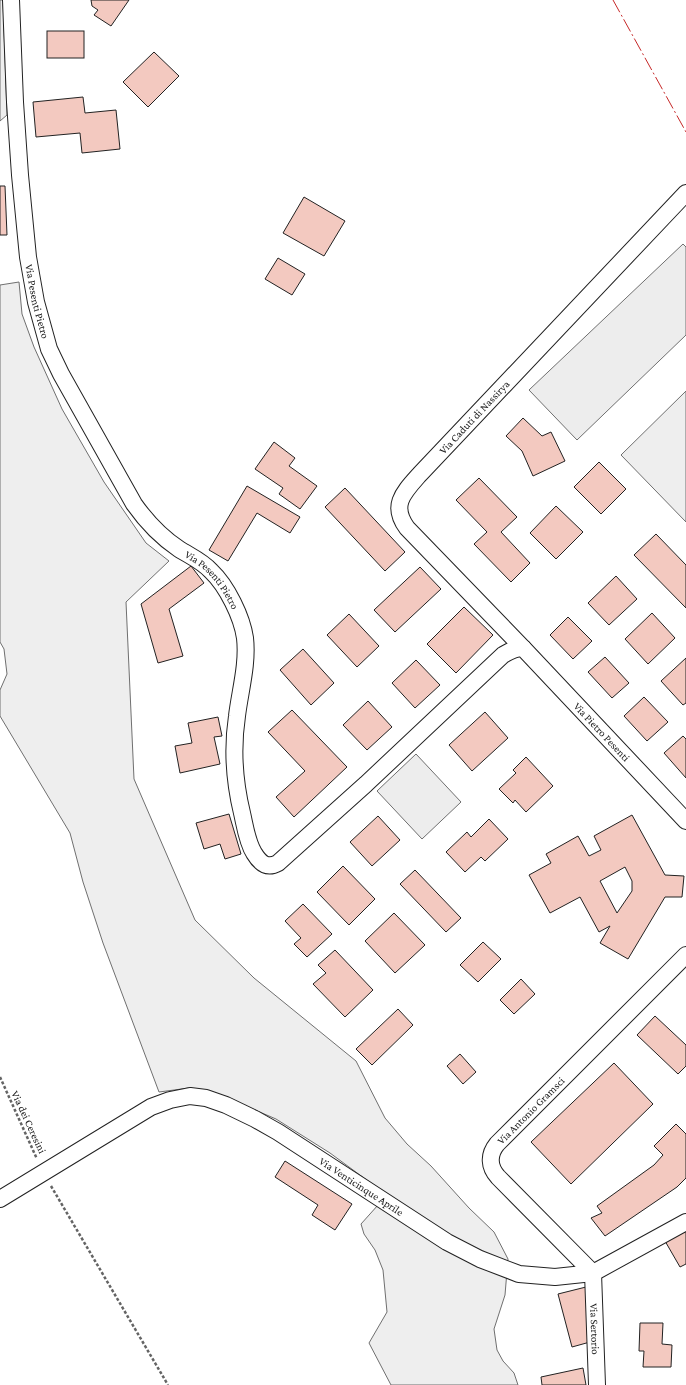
<svg xmlns="http://www.w3.org/2000/svg" width="686" height="1385" font-family="'Crimson Pro',serif">
<rect width="100%" height="100%" fill="#fff"/>
<!-- green -->
<g fill="#eee" stroke="#6f6f6f">
<path d="M0,0H3L7,115L0,121Z"/>
<path d="M19,282L22,314L34,347L62,409L104,482L146,543L169,561L126,602L134,779L195,920L254,978L356,1061L385,1118L407,1144L431,1166L469,1208L494,1232L508,1259L505,1295L494,1329L497,1350L503,1361L514,1373L518,1385H391L369,1343L387,1312L383,1270L375,1250L364,1234L361,1224L387,1195L330,1153L276,1119L220,1095L189,1088L159,1092L103,943L83,882L70,833L0,716V690L7,674L4,649L0,642V285Z"/>
<path d="M686,391V522L621,455Z"/>
</g>
<!-- parking -->
<g fill="#ededed" stroke="#6f6f6f">
<path d="M683,244L686,247V335L577,440L529,390Z"/>
<path d="M416,754L461,802L422,839L377,791Z"/>
</g>
<!-- building -->
<g fill="#f3c9c0" stroke="#222" fill-rule="evenodd">
<path d="M91,0H129L111,26L94,15L98,10L92,6Z"/>
<rect x="47" y="31" width="37" height="27"/>
<path d="M154,52L179,76L148,107L123,82Z"/>
<path d="M83,97L85,113L116,110L120,149L82,153L80,133L36,137L33,102Z"/>
<path d="M0,186H5L7,235H0Z"/>
<path d="M304,197L345,221L324,256L283,233Z"/>
<path d="M278,258L305,274L292,295L265,279Z"/>
<path d="M523,418L542,436L551,432L565,461L533,476L522,451L506,436Z"/>
<path d="M274,442L295,458L289,466L317,486L300,509L279,494L283,488L255,469Z"/>
<path d="M599,462L626,489L601,514L574,487Z"/>
<path d="M479,478L517,517L501,532L530,563L511,582L474,544L487,532L456,500Z"/>
<path d="M247,486L300,517L290,533L257,513L228,561L209,550Z"/>
<path d="M345,488L405,552L385,571L325,507Z"/>
<path d="M556,506L583,532L556,559L530,533Z"/>
<path d="M656,534L686,565V608L634,555Z"/>
<path d="M191,566L204,583L169,609L183,656L158,663L141,604Z"/>
<path d="M420,567L441,589L395,632L374,610Z"/>
<path d="M616,576L637,599L609,625L588,603Z"/>
<path d="M464,607L493,635L456,673L427,644Z"/>
<path d="M652,613L675,638L648,664L625,639Z"/>
<path d="M349,614L379,646L357,667L327,635Z"/>
<path d="M568,617L592,641L573,659L550,635Z"/>
<path d="M303,649L334,683L311,705L280,670Z"/>
<path d="M605,657L629,683L612,698L588,672Z"/>
<path d="M686,658V703L683,705L661,681Z"/>
<path d="M416,660L440,685L415,708L392,683Z"/>
<path d="M644,697L668,722L647,741L624,716Z"/>
<path d="M368,701L392,727L367,750L343,725Z"/>
<path d="M292,710L347,767L294,817L276,797L305,771L268,732Z"/>
<path d="M485,712L508,738L472,771L449,745Z"/>
<path d="M218,717L222,736L214,737L220,764L180,773L175,746L192,743L188,723Z"/>
<path d="M683,736L686,739V778L664,753Z"/>
<path d="M526,757L553,786L526,812L515,800L513,803L499,789L516,773L513,770Z"/>
<path d="M229,814L241,854L225,859L220,844L204,849L196,823Z"/>
<path d="M632,815L665,875L684,876L682,897H665L628,959L600,943L610,926L599,932L580,897L550,913L529,875L551,863L546,854L578,836L589,856L601,850L594,836ZM625,867L632,881V891L617,913L600,881Z"/>
<path d="M378,816L400,840L372,866L350,842Z"/>
<path d="M489,819L508,839L485,861L481,857L465,872L446,852L467,832L471,837Z"/>
<path d="M343,866L375,899L349,925L317,892Z"/>
<path d="M415,870L461,918L446,932L400,884Z"/>
<path d="M303,904L332,934L307,957L294,944L301,938L285,921Z"/>
<path d="M394,913L425,945L395,973L365,941Z"/>
<path d="M483,942L501,959L478,982L460,965Z"/>
<path d="M335,950L373,990L345,1017L313,984L326,973L318,965Z"/>
<path d="M521,979L535,994L514,1014L500,1000Z"/>
<path d="M398,1009L413,1025L372,1065L356,1049Z"/>
<path d="M655,1016L686,1045V1066L678,1074L637,1035Z"/>
<path d="M460,1054L476,1072L463,1084L447,1066Z"/>
<path d="M614,1063L653,1104L571,1184L531,1142Z"/>
<path d="M676,1124L686,1134V1178L677,1187L605,1236L591,1218L602,1213L597,1206L654,1165L663,1155L654,1146Z"/>
<path d="M285,1161L352,1204L335,1230L312,1215L318,1205L275,1177Z"/>
<path d="M686,1229V1264L680,1267L665,1241Z"/>
<path d="M586,1287L590,1342L572,1347L558,1294Z"/>
<path d="M640,1323H663L662,1344L672,1345L671,1367H643L644,1351H639Z"/>
<path d="M583,1368L586,1385H542L541,1377Z"/>
</g>
<g fill="none" stroke-linecap="round" stroke-linejoin="round">
<!-- street casing -->
<g stroke="#222" stroke-width="18">
<g id="street">
<path id="s1" d="M11,0L15,102L20,175L28,257L36,302L49,349L61,374L134,504C146,521 161,537 179,549C190,556 202,561 211,571C227,586 242,617 245,638C248,664 240,691 237,716C232,749 234,780 242,813C245,826 247,842 254,853C260,863 267,869 278,863L366,784L503,655C510,651 515,648 523,648L686,821"/>
<path id="s2" d="M523,648L407,528C390,505 404,492 420,474L686,193"/>
<path id="s3" d="M0,1199L151,1107L170,1100L190,1096L206,1098L226,1105L255,1119L278,1132L447,1242L480,1259L519,1274L555,1277L593,1273L686,1222"/>
<path id="s4" d="M593,1273L498,1177C489,1167 488,1155 497,1144L686,955"/>
<path id="s5" d="M593,1273L597,1385"/>
</g>
</g>
<!-- path -->
<g stroke="#646464" stroke-width="2.5" stroke-dasharray="3 2" stroke-linecap="butt">
<path d="M0,1077L37,1159"/>
<path d="M51,1186L168,1385"/>
</g>
<!-- street -->
<use href="#street" stroke="#fff" stroke-width="16"/>
<!-- power -->
<path stroke="#c62828" stroke-width="1" stroke-dasharray="14 3 2 3" stroke-linecap="butt" d="M613,0L686,132"/>
</g>
<g text-anchor="middle" dominant-baseline="central" stroke-width="3" stroke-linejoin="round" paint-order="stroke">
<!-- street labels -->
<g font-size="11" fill="#222" stroke="#fff">
<text stroke="none"><textPath href="#s1" startOffset="303">Via Pesenti Pietro</textPath></text>
<text stroke="none"><textPath href="#s2" startOffset="308">Via Caduti di Nassirya</textPath></text>
<text stroke="none"><textPath href="#s1" startOffset="639">Via Pesenti Pietro</textPath></text>
<text stroke="none"><textPath href="#s1" startOffset="1399">Via Pietro Pesenti</textPath></text>
<text stroke="none"><textPath href="#s4" startOffset="219">Via Antonio Gramsci</textPath></text>
<text transform="translate(29 1122) rotate(65)">Via dei Ceresini</text>
<text stroke="none"><textPath href="#s3" startOffset="413">Via Venticinque Aprile</textPath></text>
<text stroke="none"><textPath href="#s5" startOffset="56">Via Sertorio</textPath></text>
</g>
</g>
</svg>
